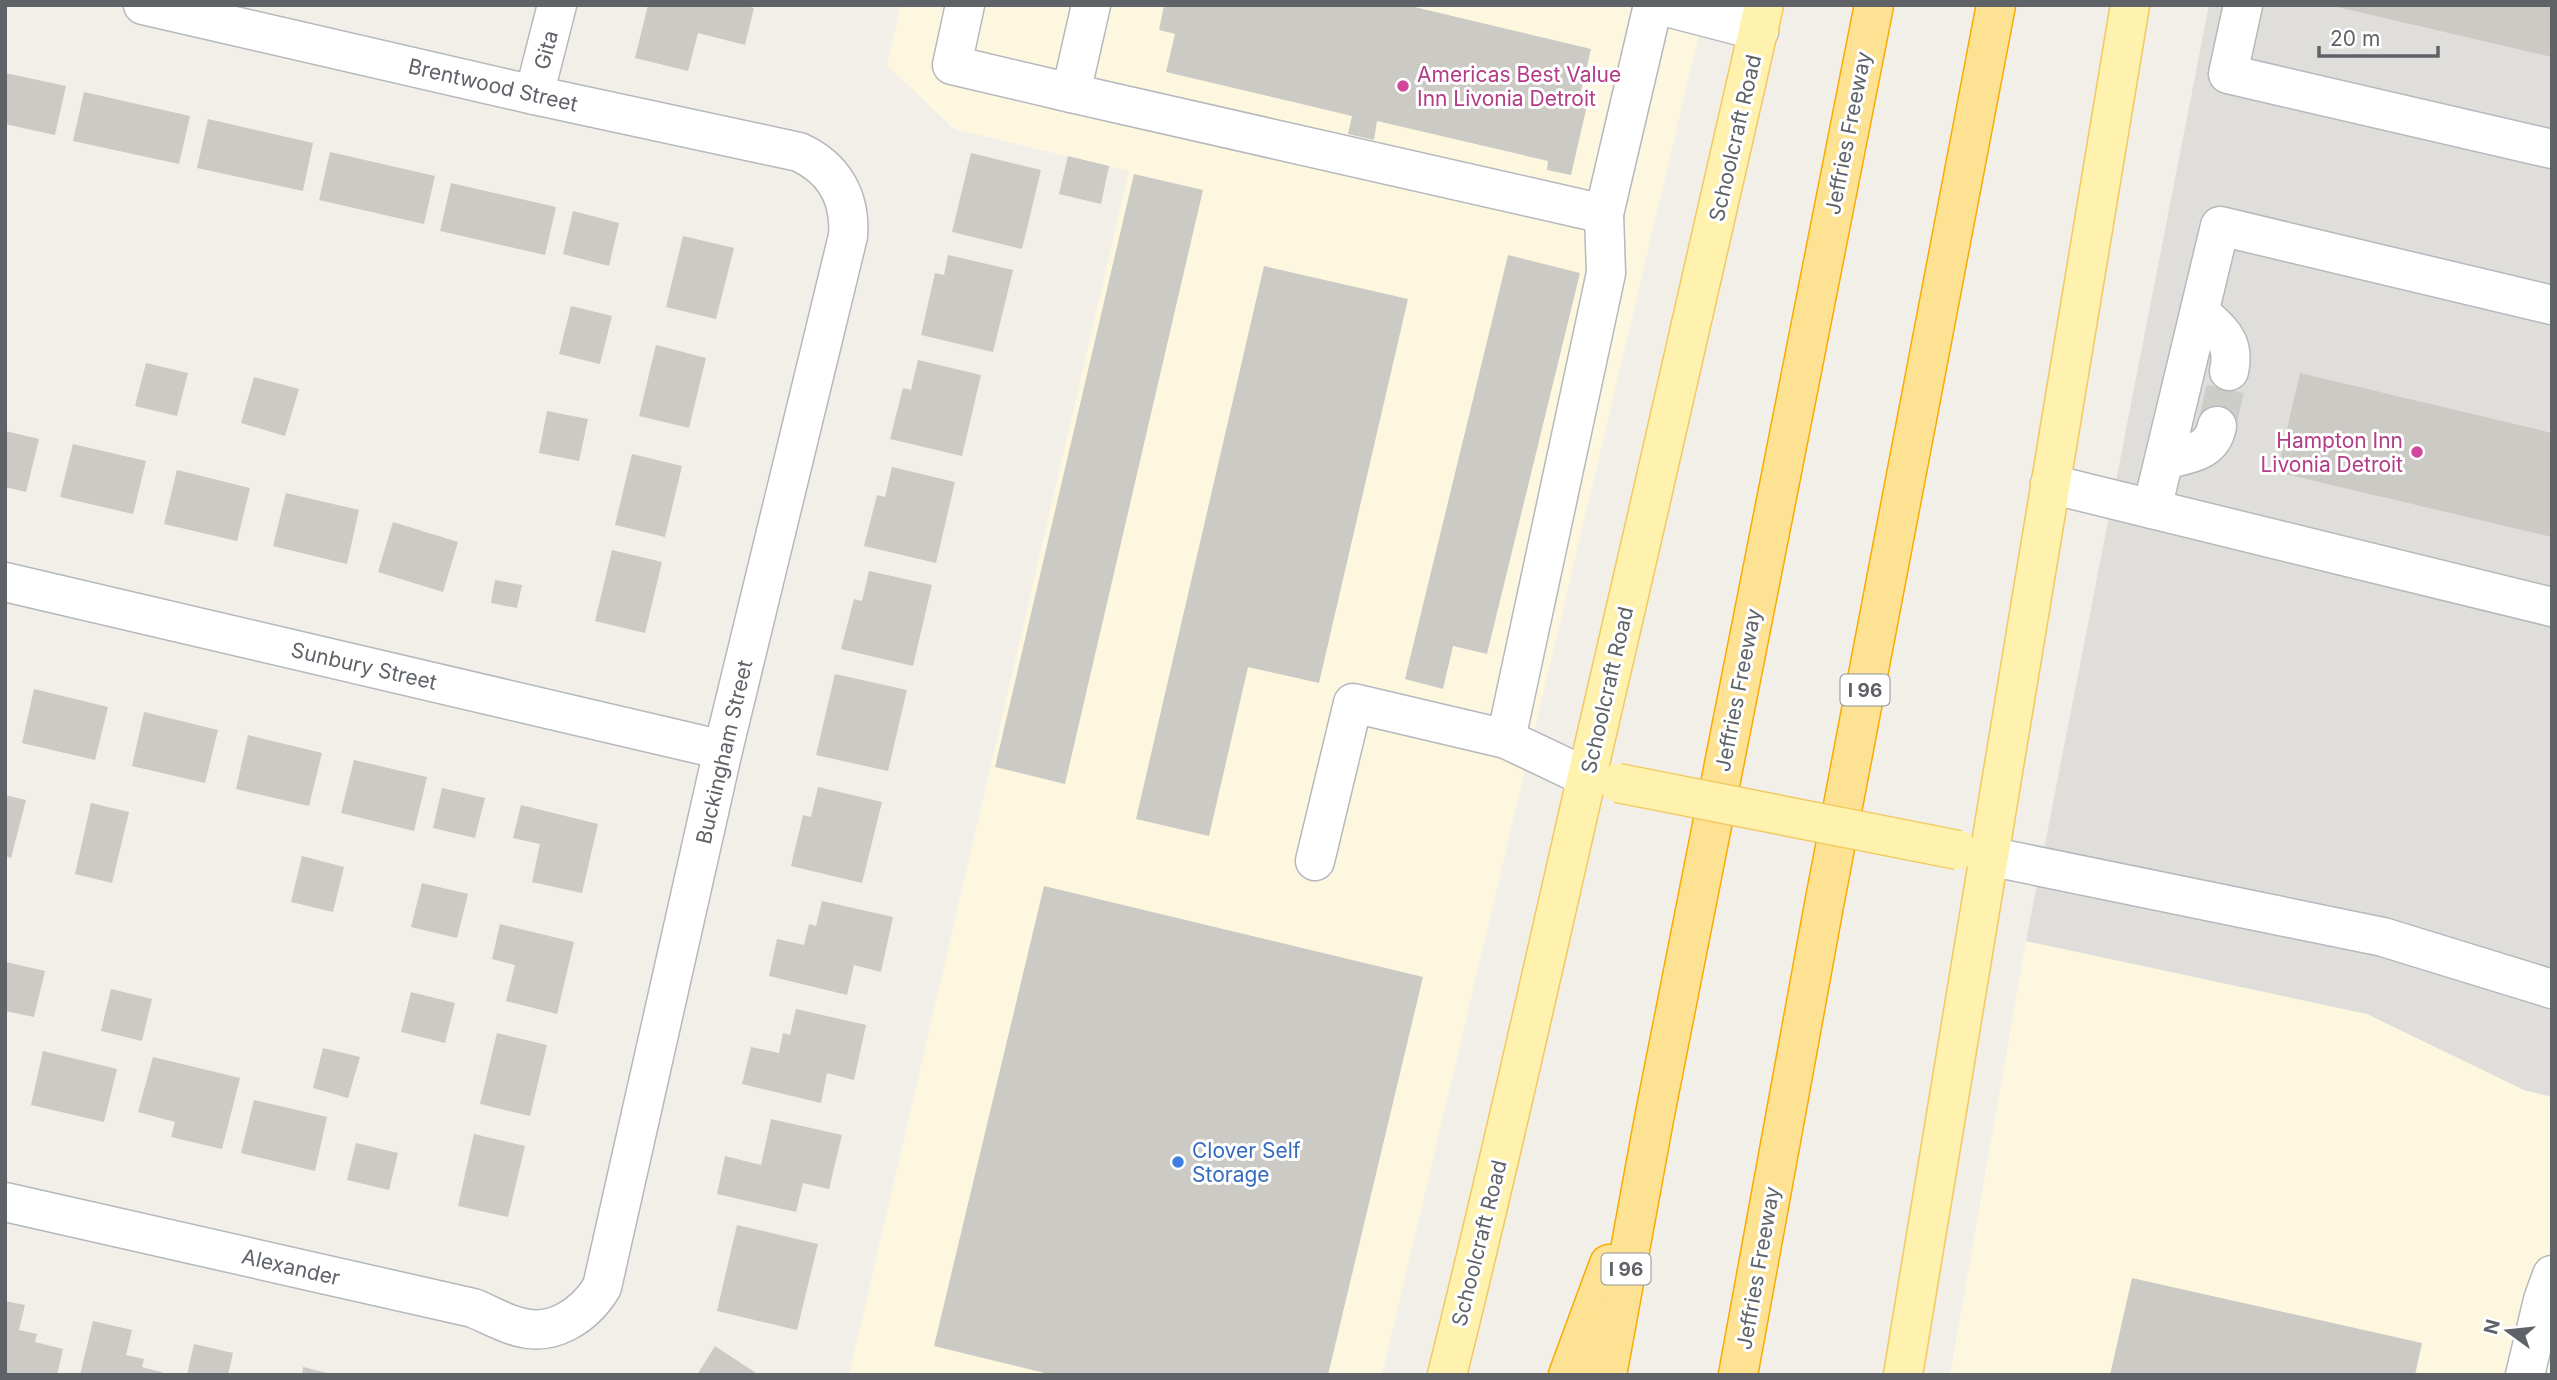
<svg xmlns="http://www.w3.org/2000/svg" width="2557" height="1380" font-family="Inter,sans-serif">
<rect width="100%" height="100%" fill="#f1efe8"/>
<!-- commercial -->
<g fill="#fef7e0">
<path d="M901,5H1706L1382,1375H849L1129,171L954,129L887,65Z"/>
<path d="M2026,941L2367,1014L2524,1090L2552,1097V1375H1950Z"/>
</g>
<!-- industrial -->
<path fill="#e0deda" d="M2209,5H2552V1097L2524,1090L2367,1014L2026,941Z"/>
<!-- building -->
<g fill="#cccac5">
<path d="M648,5H742L754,8L745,45L698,33L688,71L635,58Z"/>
<path d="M1164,5H1406L1591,49L1579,100L1588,101L1571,175L1547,170L1548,161L1377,121L1374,140L1348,134L1352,116L1166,72L1175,34L1159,30Z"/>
<path d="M2333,5H2552V57L2333,6Z"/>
<path d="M5,73L66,86L55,135L5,124Z"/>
<path d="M84,92L190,116L179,164L73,141Z"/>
<path d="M208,119L313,143L303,191L197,168Z"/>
<path d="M330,152L435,176L424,224L319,200Z"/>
<path d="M971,153L1041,170L1022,249L952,232Z"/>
<path d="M1068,156L1109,166L1101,204L1059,194Z"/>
<path d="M1134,174L1203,190L1065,784L995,767Z"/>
<path d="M451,183L556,207L545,255L440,231Z"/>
<path d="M573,211L619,223L609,266L563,254Z"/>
<path d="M683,236L734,248L716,319L666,307Z"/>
<path d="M948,255L1013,270L993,352L921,335L935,273L944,275Z"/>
<path d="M1508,255L1580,273L1487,654L1453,646L1443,689L1405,679Z"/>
<path d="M1264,266L1408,299L1319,683L1248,667L1209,836L1136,819Z"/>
<path d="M571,306L612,316L600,364L559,354Z"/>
<path d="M656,345L706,358L689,428L639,416Z"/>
<path d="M918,360L981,375L962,456L890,439L903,388L911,390Z"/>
<path d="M146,363L188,373L177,416L135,406Z"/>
<path d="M2300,373L2552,433V537L2277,472Z"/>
<path d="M254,377L299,389L285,436L241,423Z"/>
<path d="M547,411L588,419L579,461L539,453Z"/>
<path d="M5,431L39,439L26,492L5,487Z"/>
<path d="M73,444L146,461L133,514L60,497Z"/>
<path d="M632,454L682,466L665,537L615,525Z"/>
<path d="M892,467L955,482L936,563L864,546L877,495L885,497Z"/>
<path d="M177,470L250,488L237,541L164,524Z"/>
<path d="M286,493L359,510L347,564L273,546Z"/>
<path d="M393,522L458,542L443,592L378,572Z"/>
<path d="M612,550L662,562L645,633L595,621Z"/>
<path d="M869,571L932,585L913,666L841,649L854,599L862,601Z"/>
<path d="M495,580L522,585L517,608L491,603Z"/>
<path d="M835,674L907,690L888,771L816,755Z"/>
<path d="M34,689L108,707L95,760L22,743Z"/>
<path d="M144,712L218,730L205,783L132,766Z"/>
<path d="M248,735L322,753L309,806L236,789Z"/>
<path d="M354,760L427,777L414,831L341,813Z"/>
<path d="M818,787L882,802L862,883L791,866L803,815L811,817Z"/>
<path d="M442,788L485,798L475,838L433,828Z"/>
<path d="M5,795L26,800L11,858L5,856Z"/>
<path d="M91,803L129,812L112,883L75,874Z"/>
<path d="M521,805L598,824L582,893L532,882L540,844L513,838Z"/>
<path d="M302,856L344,867L333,912L291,902Z"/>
<path d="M422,883L468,894L457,938L411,927Z"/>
<path d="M1044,886L1423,977L1328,1375H1053L934,1346Z"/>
<path d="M822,901L893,917L881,972L854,965L847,995L769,976L777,939L804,945L809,924L816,926Z"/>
<path d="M500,924L574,942L557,1014L506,1001L515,965L492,959Z"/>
<path d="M6,962L45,971L34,1017L5,1011Z"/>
<path d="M111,989L152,999L142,1041L101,1031Z"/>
<path d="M411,992L455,1003L445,1043L401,1032Z"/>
<path d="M796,1009L866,1025L854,1080L827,1073L821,1103L742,1084L751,1047L779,1053L783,1033L790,1035Z"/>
<path d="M497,1033L547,1045L530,1116L480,1104Z"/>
<path d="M323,1048L360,1057L348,1098L313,1088Z"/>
<path d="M43,1051L117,1069L104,1122L31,1105Z"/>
<path d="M153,1057L240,1078L222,1149L171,1137L175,1122L138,1112Z"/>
<path d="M254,1100L327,1117L315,1171L241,1153Z"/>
<path d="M771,1119L842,1135L829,1189L803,1183L796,1212L717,1194L725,1156L761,1165Z"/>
<path d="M474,1134L525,1146L508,1217L458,1206Z"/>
<path d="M356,1143L398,1153L389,1190L347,1180Z"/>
<path d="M737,1225L818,1244L797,1330L717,1311Z"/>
<path d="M2132,1278L2422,1343L2415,1375H2110Z"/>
<path d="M5,1301L25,1305L19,1330L37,1334L35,1342L63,1349L57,1375H5Z"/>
<path d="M93,1321L132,1330L126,1355L144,1359L142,1367L172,1375H80Z"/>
<path d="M194,1344L233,1353L228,1375H187Z"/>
<path d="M715,1346L759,1375H697Z"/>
<path d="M303,1367L331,1374V1375H302Z"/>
</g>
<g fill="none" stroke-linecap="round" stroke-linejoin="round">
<!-- minor-tunnel -->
<path stroke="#ccccc8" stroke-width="38" stroke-dasharray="38 19" stroke-linecap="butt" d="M2217,426L2229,371"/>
<!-- minor casing -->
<g stroke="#b5b8bc" stroke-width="41">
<g id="minor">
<path d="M965,5L952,65L1071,93L1091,5"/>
<path d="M1659,5L1759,31"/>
<path d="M2243,5L2228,74L2552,149"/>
<path d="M1071,93L1604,214L1653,5"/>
<path d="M534,95L557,5"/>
<path d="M2200,312C2219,331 2236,340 2229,371"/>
<path d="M2164,460C2187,454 2212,453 2217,426"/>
<path d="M2050,484L2552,607"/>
<path d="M2152,509L2220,226L2552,305"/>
<path d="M5,582L723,750"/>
<path d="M1586,777L1506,739L1606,273L1604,214"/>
<path d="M1988,856L2383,937L2552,989"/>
<path d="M1315,861L1353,703L1506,739"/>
<path d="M5,1202L473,1308C488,1314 503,1323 519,1327C553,1337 585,1315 602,1287L723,750L848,236C851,198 834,168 799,152L534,95L143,5"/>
<path d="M2525,1375L2543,1300L2552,1275"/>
</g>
</g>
<!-- major casing -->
<g stroke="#f2c960" stroke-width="41">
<g id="major">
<path d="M1447,1375C1497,1176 1541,976 1587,776C1646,519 1707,263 1764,5"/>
<path d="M1903,1375L2130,5"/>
</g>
</g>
<!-- highway casing -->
<g stroke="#f9ab00" stroke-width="41">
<g id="highway">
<path d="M1568,1375L1609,1264"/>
<path d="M1607,1375L1654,1119L1874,5"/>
<path d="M1738,1375L1824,905L1996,5"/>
</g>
</g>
<!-- minor -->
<use href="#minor" stroke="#fff" stroke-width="38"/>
<!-- major -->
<use href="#major" stroke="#fff2af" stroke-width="38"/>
<!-- highway -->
<use href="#highway" stroke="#fde293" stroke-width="38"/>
<!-- major-bridge casing -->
<g stroke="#f2c960" stroke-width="41" stroke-linecap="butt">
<path id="major-bridge" d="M1618,783L1958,850"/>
</g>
<!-- major-bridge -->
<use href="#major-bridge" stroke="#fff2af" stroke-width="38"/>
</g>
<!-- markers -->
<g fill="#d1479c" stroke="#fff" stroke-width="2.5">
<circle cx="1403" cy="86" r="7"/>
<circle cx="2417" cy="452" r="7"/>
</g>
<circle fill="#3f7fe0" stroke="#fff" stroke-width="2.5" cx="1178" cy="1162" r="7"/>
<g text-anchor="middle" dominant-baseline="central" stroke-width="6" stroke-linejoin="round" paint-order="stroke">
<!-- shield labels -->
<g fill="#fff" stroke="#8f9295" stroke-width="2">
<rect x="1840.5" y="674.5" width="49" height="31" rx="5"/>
<rect x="1601.5" y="1253.5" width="49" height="31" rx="5"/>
</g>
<g font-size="19" font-weight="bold" fill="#5f6368">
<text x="1865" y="690">I 96</text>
<text x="1626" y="1269">I 96</text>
</g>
<!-- street labels -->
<g font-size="21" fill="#5f6368" stroke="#fff">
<text transform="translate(546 50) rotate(-75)">Gita</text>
<text transform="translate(493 85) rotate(13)">Brentwood Street</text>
<text transform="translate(1848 133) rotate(-79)">Jeffries Freeway</text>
<text transform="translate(1735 138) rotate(-77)">Schoolcraft Road</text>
<text transform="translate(364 666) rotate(13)">Sunbury Street</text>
<text transform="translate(1607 690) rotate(-77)">Schoolcraft Road</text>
<text transform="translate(1738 690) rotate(-79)">Jeffries Freeway</text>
<text transform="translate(724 752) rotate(-77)">Buckingham Street</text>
<text transform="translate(1479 1243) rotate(-76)">Schoolcraft Road</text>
<text transform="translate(291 1267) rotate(13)">Alexander</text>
<text transform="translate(1758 1268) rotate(-80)">Jeffries Freeway</text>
</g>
<!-- hotel labels -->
<g font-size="21" fill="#b23c85" stroke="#fff" text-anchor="start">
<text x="1417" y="74">Americas Best Value<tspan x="1417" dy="24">Inn Livonia Detroit</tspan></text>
<text x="2403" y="440" text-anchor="end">Hampton Inn<tspan x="2403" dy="24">Livonia Detroit</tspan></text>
</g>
<!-- shop labels -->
<g font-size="21" fill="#366cbe" stroke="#fff" text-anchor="start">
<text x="1192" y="1150">Clover Self<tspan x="1192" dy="24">Storage</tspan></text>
</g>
</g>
<!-- border -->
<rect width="2557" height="1380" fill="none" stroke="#5f6368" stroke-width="14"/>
<!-- north arrow -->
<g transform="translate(2508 1331) rotate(285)" stroke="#ffffff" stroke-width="5" paint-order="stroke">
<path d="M0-5L12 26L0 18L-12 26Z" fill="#5f6368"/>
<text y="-10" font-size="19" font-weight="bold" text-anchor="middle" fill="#5f6368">N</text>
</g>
<!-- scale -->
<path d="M2319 46v10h119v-10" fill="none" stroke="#5f6368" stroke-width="3.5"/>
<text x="2330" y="46" font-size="21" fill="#5f6368" stroke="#ffffff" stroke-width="5" paint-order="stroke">20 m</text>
</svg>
